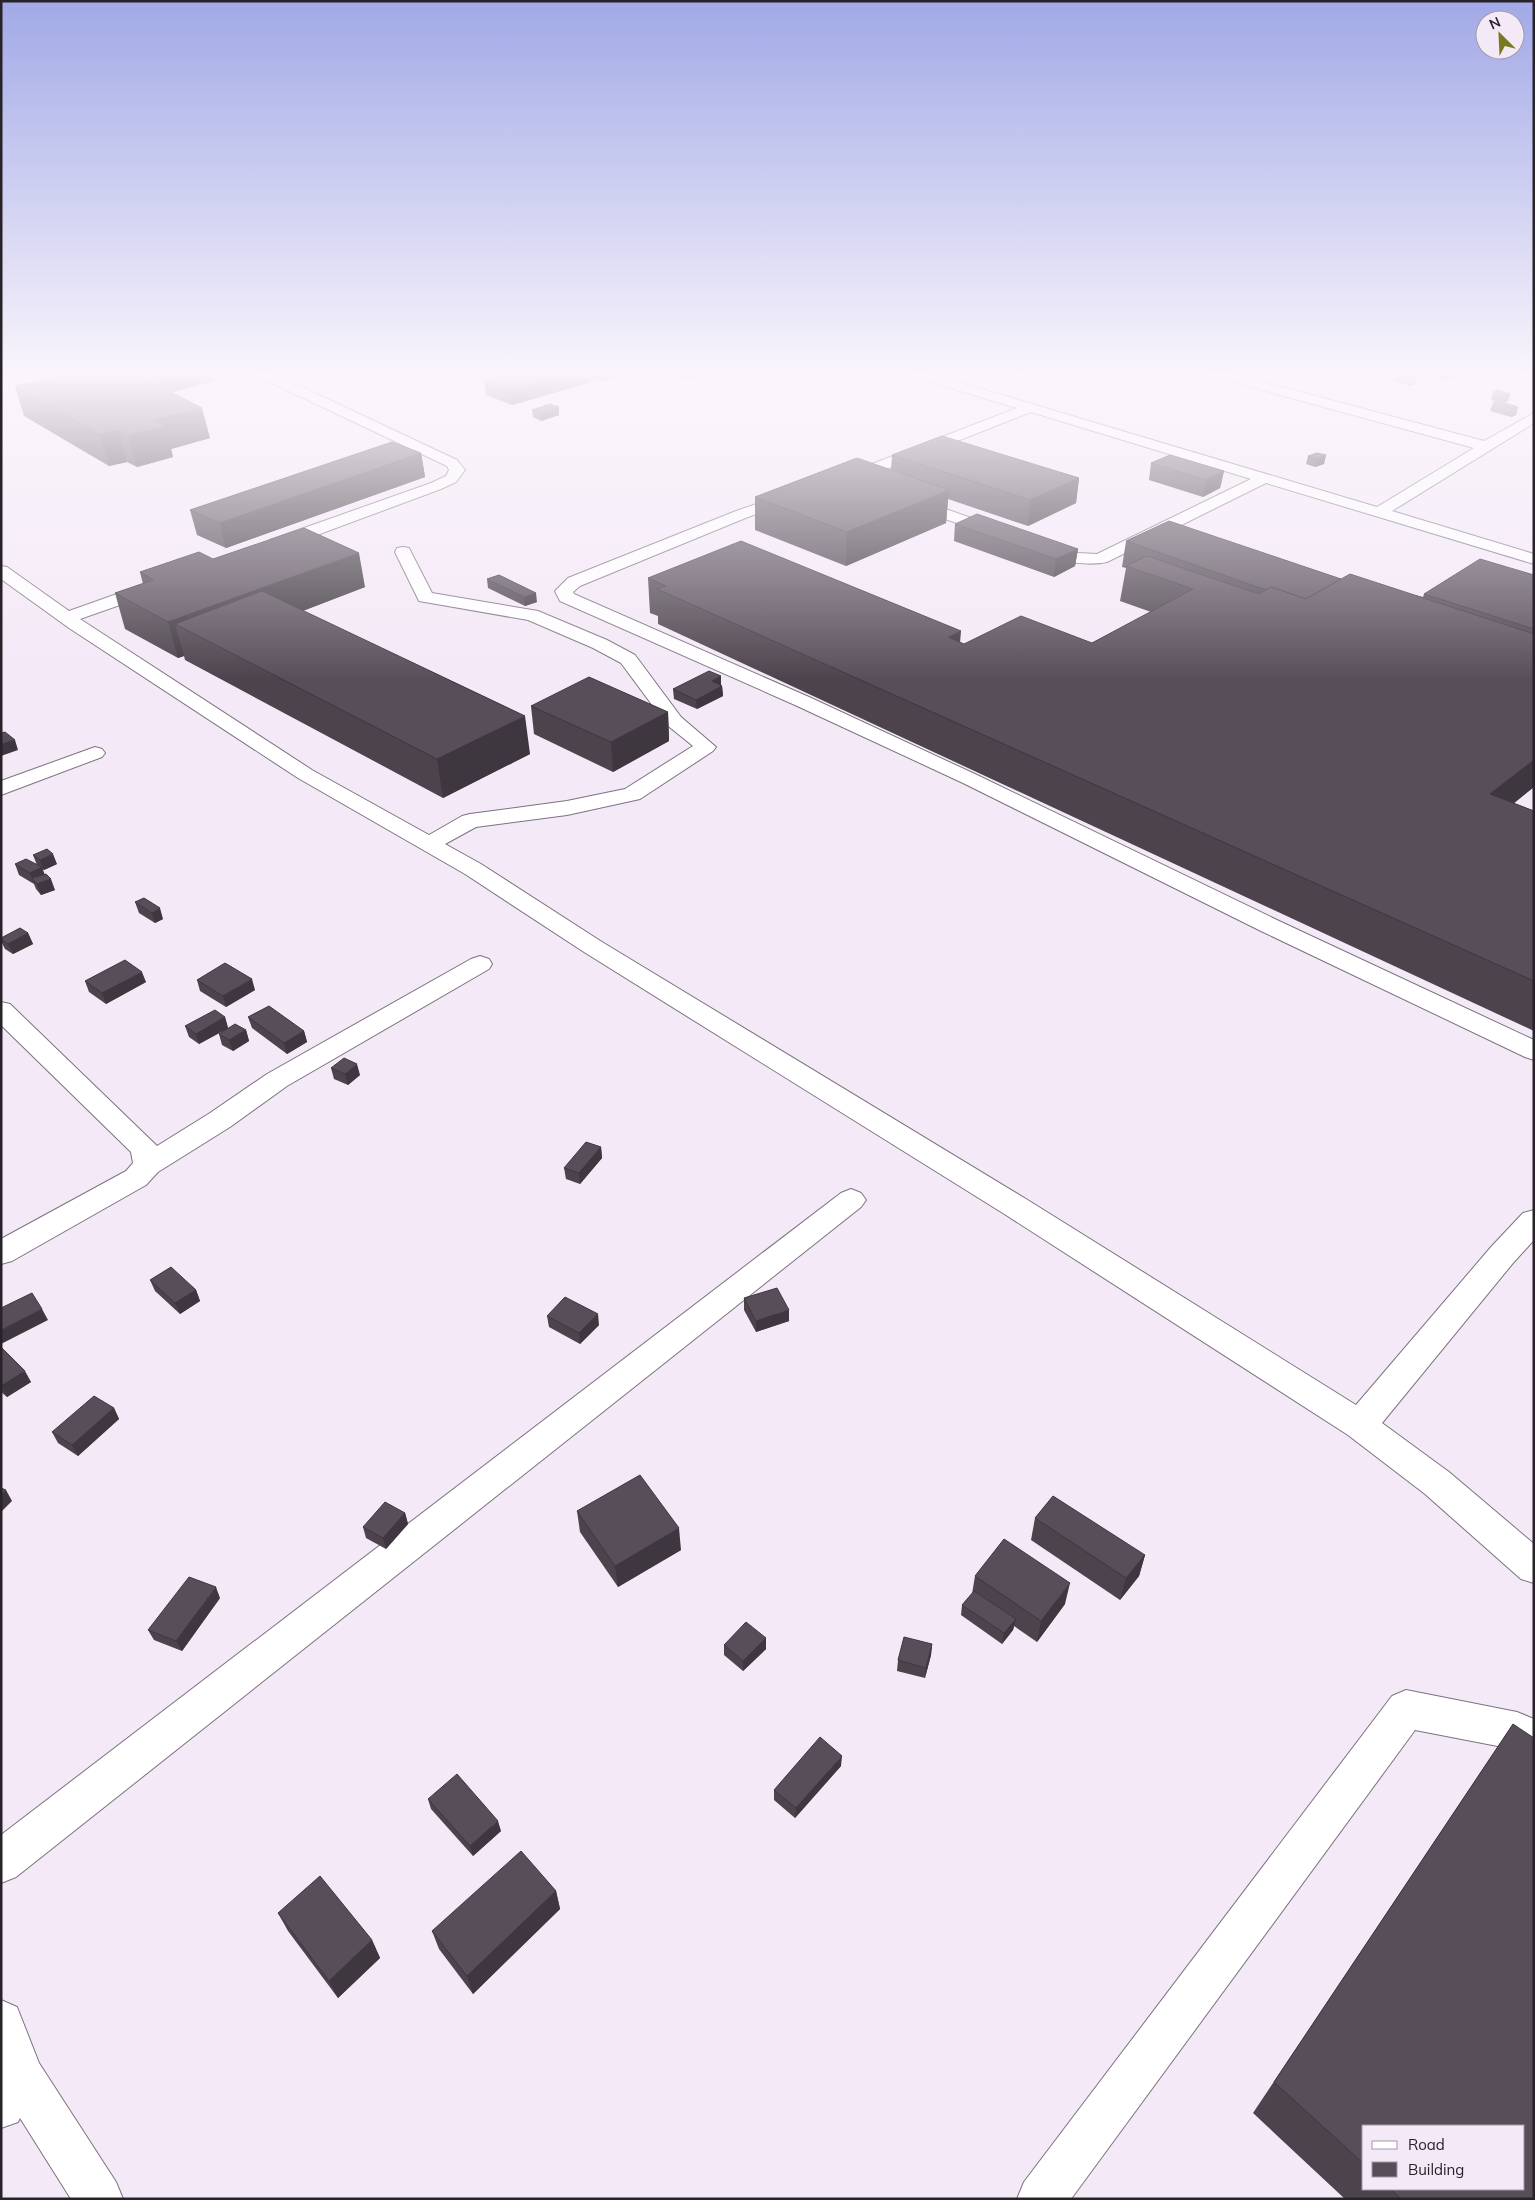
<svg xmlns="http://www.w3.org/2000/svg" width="1535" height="2200" font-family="Mulish,sans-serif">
<rect width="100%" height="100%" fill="#f4e9f7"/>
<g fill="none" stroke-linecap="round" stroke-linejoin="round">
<!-- minor casing -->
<g stroke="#7d727f" stroke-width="2">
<g id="minor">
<path d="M253,372H270L457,460L465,470L456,482L441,489L282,548H270L268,544L270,540L431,483L446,476L449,470L447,466L255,375Z"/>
<path d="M905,372H925L1377,507L1474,448L1207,375L1206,372H1226L1484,441L1534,413V423L1392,511L1534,554V564L1266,483L1107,562C1091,566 1044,562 1034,547L1036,543L1042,542L1078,553L1097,554L1251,479L1031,412L866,477L865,479L873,485L870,488H860L849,481L854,471L1017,408L907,375Z"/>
<path d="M791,492L797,494L799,497L797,500L748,517L580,586L573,592L574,594L809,697L977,775L1279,921L1534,1040V1060L1525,1057L1261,931L963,783L795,705L560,601L555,591L568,578L736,511Z"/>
<path d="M912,497L1005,530L1007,533L1005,536H993L906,505L904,502L906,499Z"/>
<path d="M403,547L409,548L411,552L432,593L538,611L607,640L635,655L681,717L716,747L713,751L640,799L567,815L476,827L445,844L481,864L602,942L1026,1199L1356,1405L1491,1247L1523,1213L1534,1210V1240L1513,1263L1382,1423L1449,1472L1534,1544V1583L1521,1579L1425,1494L1348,1435L1006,1215L584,952L465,874L298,778L69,628L1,579V566L7,567L69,611L145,584H157L160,588L157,592L80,619L312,770L429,835L462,816L470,814L567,801L625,789L693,746L667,725L621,663L593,648L528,620L419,601L395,552L397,548Z"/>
<path d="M95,747L102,749L105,753L102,757L1,795V781Z"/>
<path d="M480,956L489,959L492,964L489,969L287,1086L230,1127L158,1172L146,1185L12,1261L1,1264V1239L126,1171L133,1163L131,1152L1,1025V1002L10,1004L157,1146L210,1113L267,1074L471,959Z"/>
<path d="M851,1189L861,1193L866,1200L861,1207L16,1877L1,1883V1835L841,1193Z"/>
<path d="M1406,1690L1517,1712L1534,1719V1763L1520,1758L1508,1748L1415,1730L1071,2199H1017L1024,2182L1392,1696Z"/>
<path d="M1,2000L17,2007L39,2063L116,2182L123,2199H71L20,2118L18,2122L1,2128Z"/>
</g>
</g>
<!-- minor -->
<use href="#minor" fill="#fff" fill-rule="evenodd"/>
</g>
<!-- wall -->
<g fill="#4c434d" fill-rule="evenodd">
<path d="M70,372H128L129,377L151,382L149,374L215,381L172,392L210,438L171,449L173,457L137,467L127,462L109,466L24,416L15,386L73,374Z"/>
<path d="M372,372H390V374L382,377L372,373Z"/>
<path d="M511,372H636L602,382L591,378V382L512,405L486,395L484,379Z"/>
<path d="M664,372H716L688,380Z"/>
<path d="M1439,372H1457L1456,377L1448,381L1437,379Z"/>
<path d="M1396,374L1417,376L1415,384L1411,386L1394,382Z"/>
<path d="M1493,392L1510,394L1508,401L1504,403L1518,407L1516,415L1511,417L1490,411L1493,403L1497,402L1491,400Z"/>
<path d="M559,407V415L541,421L533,417L532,410Z"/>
<path d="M421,453L425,477L226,548L197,535L190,510Z"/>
<path d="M892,455L1079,478L1076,503L1028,526L948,499L946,523L846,566L755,530V497L891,470Z"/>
<path d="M1326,455L1324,464L1315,467L1306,464L1308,456Z"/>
<path d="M1151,463L1224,471L1220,488L1203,497L1149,480Z"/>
<path d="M955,524L1078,549L1075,566L1054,577L954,541Z"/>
<path d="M1126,541L1341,579L1423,597L1424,594L1534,575V787L1513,803L1534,811V1031L658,624V616L650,613L648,578L960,642L964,644L1092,643L1151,612L1120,601L1126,568L1122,567Z"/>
<path d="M213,559L365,587L303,611L530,754L443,798L185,660L184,656L178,658L125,629L115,593L143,584L140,572Z"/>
<path d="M487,579L537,602L525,606L488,588Z"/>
<path d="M721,676V685L722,686L723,696L697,709L674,699L673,689Z"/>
<path d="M531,706L668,712L669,741L613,772L534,734Z"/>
<path d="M33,855L57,864L44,870L42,869L44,874L55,890L41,895L36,889L34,884L19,875L15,864L37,865Z"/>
<path d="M135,902L163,919L155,923L139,913Z"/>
<path d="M28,933L33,944L13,954L5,949L1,941V938Z"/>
<path d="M197,980L255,990L226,1007L200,991Z"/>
<path d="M85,981L146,982L106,1004L89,992Z"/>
<path d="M225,1017L228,1028L246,1030L249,1041L233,1051L222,1045L219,1034L225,1030L199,1044L189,1037L185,1026Z"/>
<path d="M248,1017L304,1031L307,1042L287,1054L252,1028Z"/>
<path d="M331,1068L360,1075L348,1085L334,1079Z"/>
<path d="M601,1147L602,1158L580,1184L566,1179L564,1168Z"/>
<path d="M150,1280L196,1290L200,1301L180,1314L155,1291Z"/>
<path d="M744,1298L789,1321L756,1332L744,1310Z"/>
<path d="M547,1316L599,1325L580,1344L549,1327Z"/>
<path d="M1,1347L31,1382L7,1397L1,1392Z"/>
<path d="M114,1408L119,1419L78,1456L58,1443L52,1432Z"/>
<path d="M577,1511L681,1550L618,1587L580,1532Z"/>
<path d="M405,1513L408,1524L386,1549L366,1538L363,1527Z"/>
<path d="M1035,1518L1145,1555L1139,1576L1120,1600L1031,1540Z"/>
<path d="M975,1576L1065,1604L1037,1642L1014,1626L1013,1630L1002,1644L961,1615L962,1605L972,1594Z"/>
<path d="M220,1598L182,1651L154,1640L148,1630Z"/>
<path d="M766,1638V1649L743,1671L724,1655V1645Z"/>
<path d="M932,1644L931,1655L925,1678L897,1671L898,1660Z"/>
<path d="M1513,1724L1534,2199H1345L1253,2113ZM1364,2126L1524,2189H1364Z"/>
<path d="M841,1766L795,1818L774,1800V1790Z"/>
<path d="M428,1799L501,1831L473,1856L431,1809Z"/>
<path d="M556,1891L560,1909L473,1994L439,1949L432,1931Z"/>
<path d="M278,1913L372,1940L380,1958L338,1998L288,1931Z"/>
</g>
<!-- shaded-wall -->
<g fill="#3e373f">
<path d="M94,372H128L129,378L98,386Z"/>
<path d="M189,372H213L215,381L164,394L160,379Z"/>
<path d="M381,372H390V374L382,377Z"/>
<path d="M574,372H590L591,382L512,405L510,390Z"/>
<path d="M601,372H636L602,382Z"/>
<path d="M688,372H716L688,380Z"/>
<path d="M1454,372H1457L1456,377L1448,381L1450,374Z"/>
<path d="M1417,376L1415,384L1411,386L1413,378Z"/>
<path d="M1510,394L1508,401L1503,403L1505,396Z"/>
<path d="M559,407V415L541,421V413Z"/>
<path d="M1518,407L1516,415L1511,417L1513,409Z"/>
<path d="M202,408L210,438L171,449L173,457L137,467L128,436L154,420Z"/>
<path d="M119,430L127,462L109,466L100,435Z"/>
<path d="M421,453L425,477L226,548L220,523Z"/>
<path d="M1326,455L1324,464L1315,467L1317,459Z"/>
<path d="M1224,471L1220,488L1203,497L1206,480Z"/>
<path d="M1079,478L1076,503L1028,526L1030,500Z"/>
<path d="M949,490L946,523L846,566L847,532Z"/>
<path d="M1078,549L1075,566L1054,577L1056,559Z"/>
<path d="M359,553L365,587L215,644L175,624L184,656L178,658L168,622Z"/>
<path d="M536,593L537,602L525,606L524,597Z"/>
<path d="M961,631L958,667L948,637Z"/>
<path d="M721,676V686L712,681Z"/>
<path d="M722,686L723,696L697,709L696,700Z"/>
<path d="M668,712L669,741L613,772L611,742Z"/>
<path d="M525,716L530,754L443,798L437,759Z"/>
<path d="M15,740L18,750L1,756V744Z"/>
<path d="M1534,760V787L1476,834L1490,794Z"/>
<path d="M53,854L57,864L44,870L40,860Z"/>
<path d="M42,867L46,878H32L34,884L30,873Z"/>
<path d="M51,879L55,890L41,895L37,884Z"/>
<path d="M160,908L163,919L155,923L152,913Z"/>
<path d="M28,933L33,944L13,954L8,944Z"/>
<path d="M142,972L146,982L106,1004L102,993Z"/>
<path d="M252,979L255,990L226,1007L223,996Z"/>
<path d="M225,1017L228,1028L199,1044L196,1034Z"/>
<path d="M246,1030L249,1041L233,1051L229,1040Z"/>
<path d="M304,1031L307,1042L287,1054L284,1043Z"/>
<path d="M357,1064L360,1075L348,1085L345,1074Z"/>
<path d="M601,1147L602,1158L580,1184L579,1173Z"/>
<path d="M196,1290L200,1301L180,1314L175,1303Z"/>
<path d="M42,1309L48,1320L1,1344V1330Z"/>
<path d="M789,1310V1321L756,1332V1321Z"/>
<path d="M598,1314L599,1325L580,1344L579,1333Z"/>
<path d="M25,1371L31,1382L7,1397L1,1386Z"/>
<path d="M114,1408L119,1419L78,1456L72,1445Z"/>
<path d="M6,1490L12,1501L1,1512V1494Z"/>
<path d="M405,1513L408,1524L386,1549L383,1538Z"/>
<path d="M679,1528L681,1550L618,1587L615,1566Z"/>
<path d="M1145,1555L1139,1576L1120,1600L1126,1578Z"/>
<path d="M1070,1583L1065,1604L1037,1642L1041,1621Z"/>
<path d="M216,1587L220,1598L182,1651L176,1641Z"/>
<path d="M1016,1619L1013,1630L1002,1644L1004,1633Z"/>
<path d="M766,1638V1649L743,1671V1661Z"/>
<path d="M932,1644L931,1655L925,1678L926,1668Z"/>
<path d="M842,1756L841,1766L795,1818L796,1808Z"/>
<path d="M498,1821L501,1831L473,1856L470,1846Z"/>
<path d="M556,1891L560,1909L473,1994L467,1976Z"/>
<path d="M372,1940L380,1958L338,1998L329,1981Z"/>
</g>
<!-- building -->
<g fill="#584e5a" stroke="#3e373f">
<path d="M84,372H121L105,376L114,380L138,375L202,408L154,420L165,426L128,436L119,430L100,435L15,386Z"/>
<path d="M158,372H189L160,379L149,374Z"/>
<path d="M511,372H574L510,390L484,379Z"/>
<path d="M1400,372L1417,376L1413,378L1396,374Z"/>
<path d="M1441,372H1454L1450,374Z"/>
<path d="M1498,390L1510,394L1505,396L1493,392Z"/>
<path d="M1498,401L1518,407L1513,409L1493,403Z"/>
<path d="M550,404L559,407L541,413L532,410Z"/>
<path d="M942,436L1079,478L1030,500L892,455Z"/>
<path d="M392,442L421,453L220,523L190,510Z"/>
<path d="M1317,453L1326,455L1317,459L1308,456Z"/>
<path d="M1170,455L1224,471L1206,480L1151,463Z"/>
<path d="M857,458L949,490L847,532L755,497Z"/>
<path d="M977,514L1078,549L1056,559L955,524Z"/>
<path d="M1169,521L1341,579L1306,599L1271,587L1266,590L1126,541Z"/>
<path d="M304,528L359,553L168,622L115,593L153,580L140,572L199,552L213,559Z"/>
<path d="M741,541L961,631L948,637L964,644L1021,616L1092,643L1193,589L1126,566L1147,556L1259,594L1271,587L1306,599L1350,574L1534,634V760L1490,794L1534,811V981L657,589L666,586L648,578Z"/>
<path d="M1480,559L1534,575V629L1424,594Z"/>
<path d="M499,575L536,593L524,597L487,579Z"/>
<path d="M262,591L525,716L437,759L175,624Z"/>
<path d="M709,671L721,676L712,681L722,686L696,700L673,689Z"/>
<path d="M589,677L668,712L611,742L531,706Z"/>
<path d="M5,732L15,740L1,744V733Z"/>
<path d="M47,849L53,854L40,860L33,855Z"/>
<path d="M26,859L42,867L30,873L15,864Z"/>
<path d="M46,874L51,879L37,884L32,878Z"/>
<path d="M144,898L160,908L152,913L135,902Z"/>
<path d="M20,928L28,933L8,944L1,939V938Z"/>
<path d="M125,960L142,972L102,993L85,981Z"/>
<path d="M225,963L252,979L223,996L197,980Z"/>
<path d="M269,1006L304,1031L284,1043L248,1017Z"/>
<path d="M215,1010L225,1017L196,1034L185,1026Z"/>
<path d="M235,1024L246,1030L229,1040L219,1034Z"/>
<path d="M344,1058L357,1064L345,1074L331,1068Z"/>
<path d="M586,1142L601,1147L579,1173L564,1168Z"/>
<path d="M171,1267L196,1290L175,1303L150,1280Z"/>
<path d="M777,1288L789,1310L756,1321L744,1298Z"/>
<path d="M32,1293L42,1309L1,1330V1308Z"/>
<path d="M565,1297L598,1314L579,1333L547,1316Z"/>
<path d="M1,1347L25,1371L1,1386Z"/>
<path d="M94,1396L114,1408L72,1445L52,1432Z"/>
<path d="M640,1475L679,1528L615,1566L577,1511Z"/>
<path d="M1,1488L6,1490L1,1494Z"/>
<path d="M1053,1496L1145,1555L1126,1578L1035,1518Z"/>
<path d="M385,1502L405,1513L383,1538L363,1527Z"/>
<path d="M1004,1539L1070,1583L1041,1621L975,1576Z"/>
<path d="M189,1577L216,1587L176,1641L148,1630Z"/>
<path d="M974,1591L1016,1619L1004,1633L962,1605Z"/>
<path d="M746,1622L766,1638L743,1661L724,1645Z"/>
<path d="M904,1637L932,1644L926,1668L898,1660Z"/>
<path d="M1513,1724L1534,1738V2199H1401L1391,2189H1524V2126H1364V2164L1274,2082Z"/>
<path d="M820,1737L842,1756L796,1808L774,1790Z"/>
<path d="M457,1774L498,1821L470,1846L428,1799Z"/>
<path d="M521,1851L556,1891L467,1976L432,1931Z"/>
<path d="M320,1876L372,1940L329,1981L278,1913Z"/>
</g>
<!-- sky -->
<linearGradient id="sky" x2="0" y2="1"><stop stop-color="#a1a9e7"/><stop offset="0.55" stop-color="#faf5fb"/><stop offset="1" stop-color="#faf5fb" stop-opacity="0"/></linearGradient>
<rect width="1535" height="680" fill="url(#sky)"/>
<!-- border -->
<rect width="1535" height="2200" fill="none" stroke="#272328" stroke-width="5"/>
<!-- legend -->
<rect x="1362" y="2125" width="162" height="65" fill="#f4e9f7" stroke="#a29aa4"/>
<rect x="1372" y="2141" width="25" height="8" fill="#ffffff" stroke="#a29aa4"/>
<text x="1408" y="2150" font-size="15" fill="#272328">Road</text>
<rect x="1372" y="2162" width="25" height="15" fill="#584e5a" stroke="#a29aa4"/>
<text x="1408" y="2175" font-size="15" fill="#272328">Building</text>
<!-- north arrow -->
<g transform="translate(1500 35) rotate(336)"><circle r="24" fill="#f4e9f7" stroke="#a29aa4"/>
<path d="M0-4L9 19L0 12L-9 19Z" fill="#787920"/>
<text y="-8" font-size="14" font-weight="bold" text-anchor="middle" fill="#272328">N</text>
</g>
</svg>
